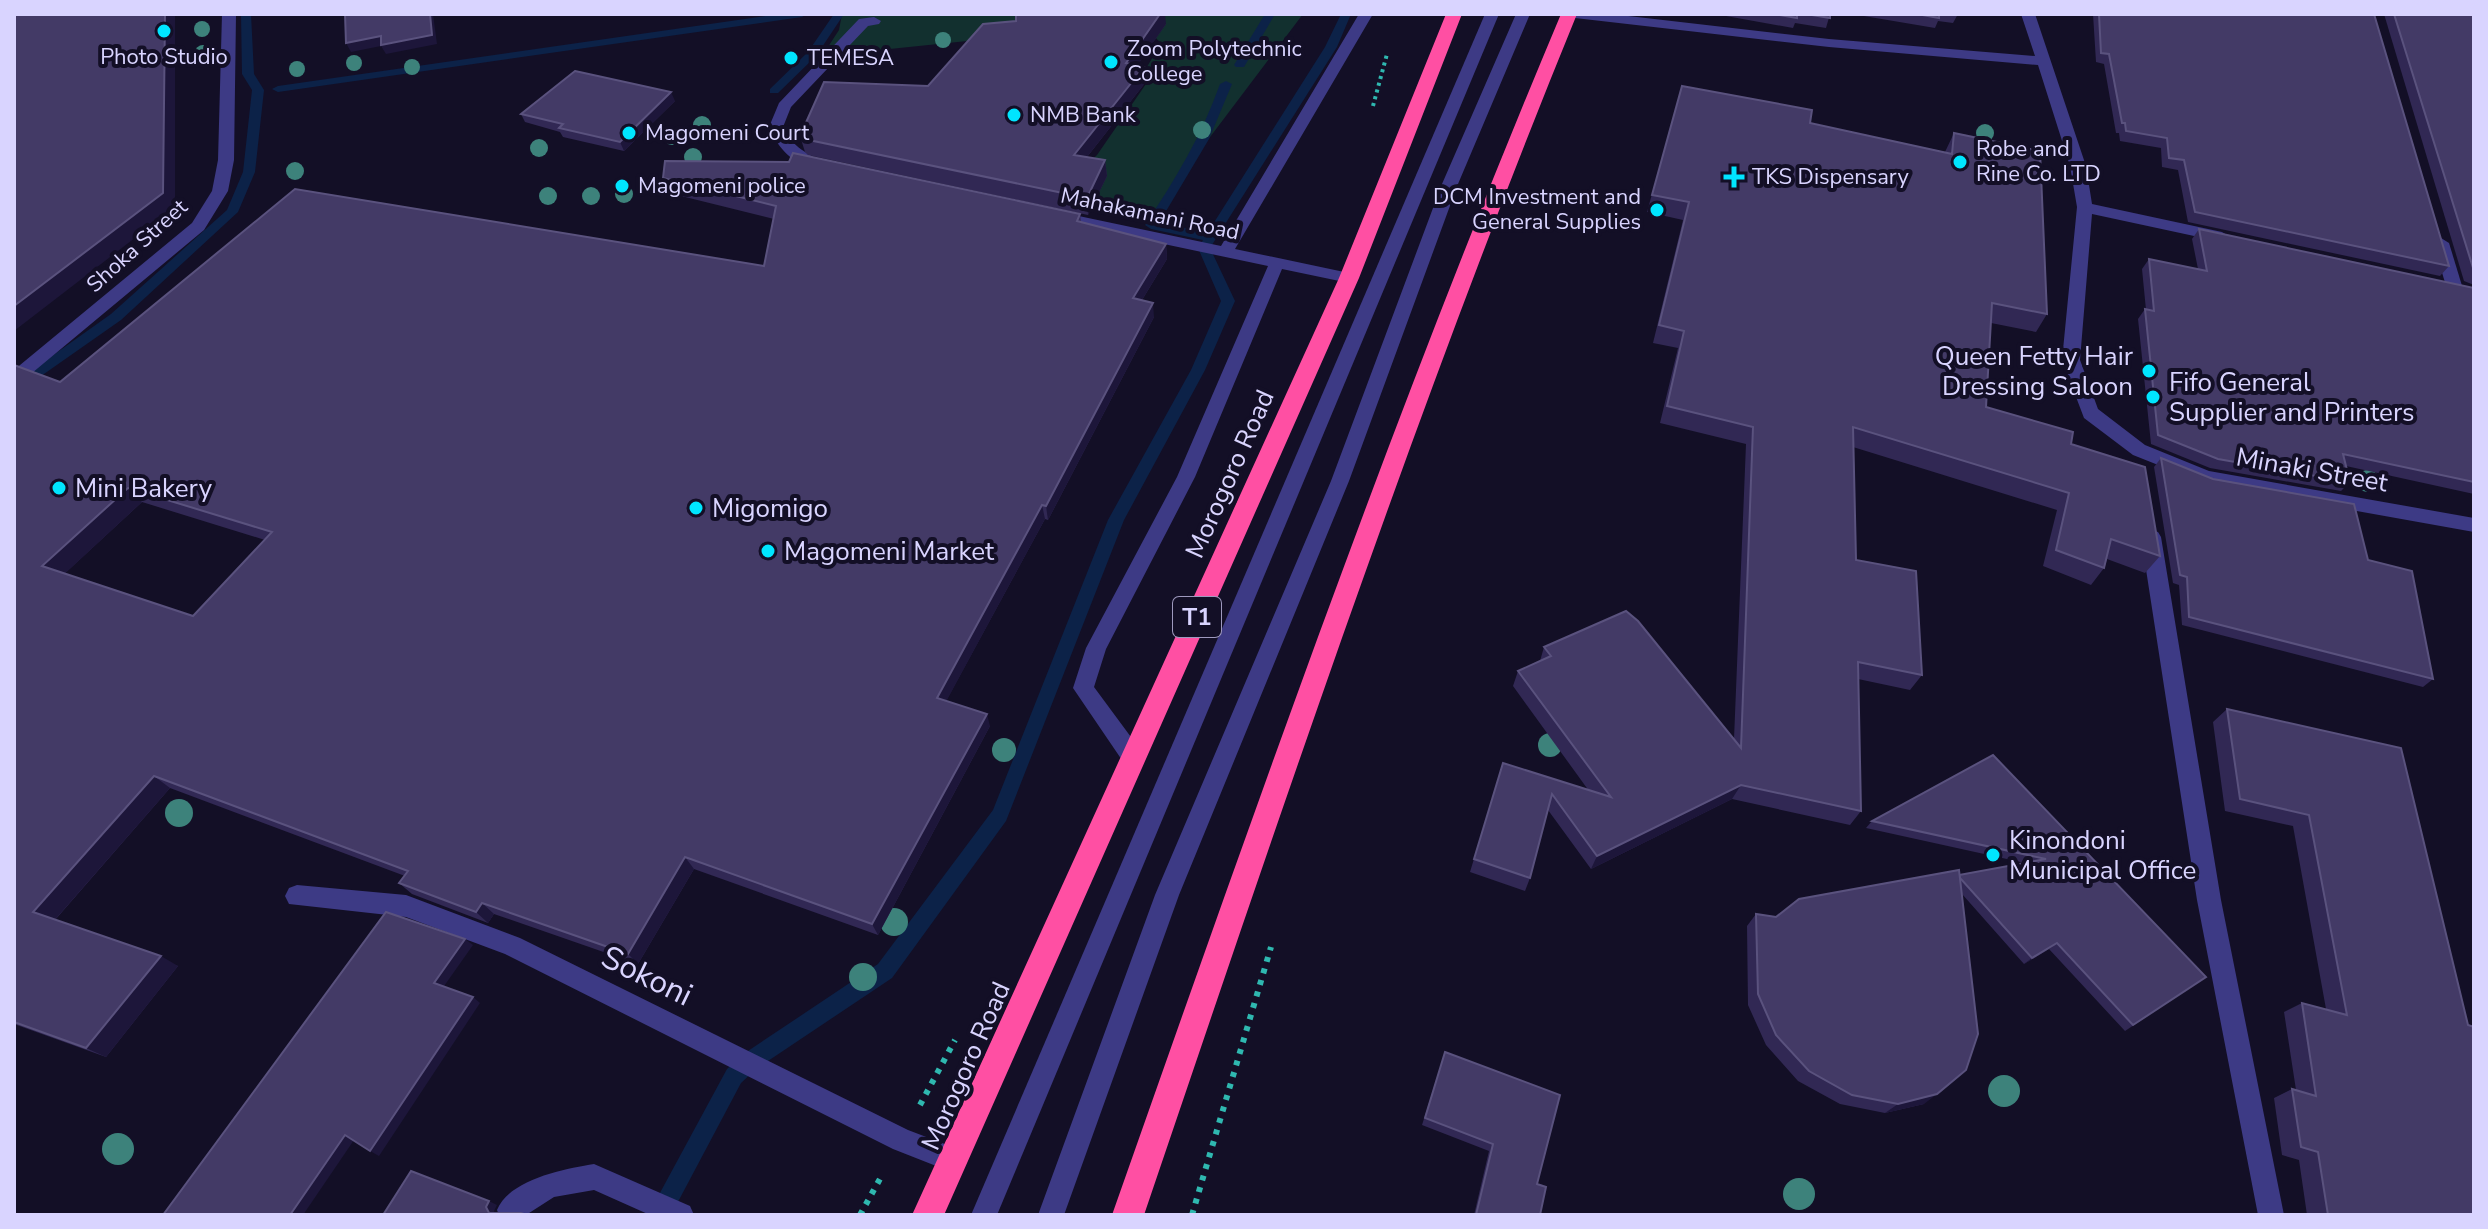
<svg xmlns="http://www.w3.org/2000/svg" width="2488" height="1229" font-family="'Nunito Sans',sans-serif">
<rect width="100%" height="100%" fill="#130f26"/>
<!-- green -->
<path fill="#12302f" d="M842,14H1303L1155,210L1119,213L1054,196L1097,155L1148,81L1144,72L1161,43L1140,23L822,56L839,30Z"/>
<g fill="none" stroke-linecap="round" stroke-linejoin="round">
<!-- stream -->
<g fill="#0c2248" fill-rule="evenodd">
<path d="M241,14H251L254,74L264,90L255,172L238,212L121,320L14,395V383L111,314L227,210L243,172L252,90L242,74Z"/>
<path d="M779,14H807L802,17L278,92L272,89L278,86Z"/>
<path d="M834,14H844L816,56L778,93H770V89L808,52Z"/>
<path d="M1265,14H1275L1244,67H1236L1234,65Z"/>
<path d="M1341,14H1351L1337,47L1210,248L1235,301L1205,370L1124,520L1006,821L892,978L756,1069L741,1083L671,1215H648L727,1069L742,1055L878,964L993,810L1108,520L1191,370L1221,301L1198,248L1203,240L1151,229L1145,225C1175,180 1202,135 1220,84L1226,81L1232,84L1209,139L1159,223L1208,232L1325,47Z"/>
</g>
<!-- path-far1 -->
<path stroke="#2fb8b0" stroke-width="4" stroke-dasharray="3 4" stroke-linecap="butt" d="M1373,106L1387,54"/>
<!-- path -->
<g stroke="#2fb8b0" stroke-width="6" stroke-dasharray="5 7" stroke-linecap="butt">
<path d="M920,1105L955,1040"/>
<path d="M860,1215L881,1177"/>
<path d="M1192,1215L1271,947"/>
</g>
<!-- minor -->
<g fill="#3d3a85" fill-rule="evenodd">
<path d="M222,14H236L234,160L228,191L204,230L20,383L14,385V370L192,223L212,191L218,160Z"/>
<path d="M1359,14H1373L1235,249L1349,273L1357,278L1349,283L1282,269L1195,477L1106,649L1094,687L1142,752L1145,759L1142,766L1134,768L1126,766L1073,688L1086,648L1177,477L1268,266L1055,221L1047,216L1055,211L1221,246Z"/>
<path d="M1485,14H1499L997,1215H971Z"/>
<path d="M1516,14H1530L1458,184L1349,481L1179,895L1064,1215H1038L1155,895L1331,481L1442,184Z"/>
<path d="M1568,14H1611L1829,39L2035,56L2021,14H2035L2086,166L2092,204L2222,232L2230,237L2222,242L2092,214L2080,360L2098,409L2145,445L2209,471L2474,518V532L2206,484L2133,455L2084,418L2062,360L2077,207L2070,166L2038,65L1829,47L1575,18Z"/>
<path d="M874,17L881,21L879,24L868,26L791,107L783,127C793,149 808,152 825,165L817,170C792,163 779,150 769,127L779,103L859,19Z"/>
<path d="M2441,238L2449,243L2463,289L2461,293H2449L2447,289L2433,243Z"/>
<path d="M2151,530L2158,532L2161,537L2221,900L2284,1215H2258L2197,900L2141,537L2144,532Z"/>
<path d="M297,885L406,895L520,938L908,1130L963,1151L967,1160L963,1169L954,1173L893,1149L505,954L406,917L289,904L285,896L289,888Z"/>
<path d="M594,1164L690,1206L694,1215H650L594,1190L554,1197L526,1215H499L497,1210C510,1179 564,1169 594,1164Z"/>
</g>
<!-- highway -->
<g fill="#ff4fa3" fill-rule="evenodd">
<path d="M1446,14H1462L1359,278L944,1215H912L1339,278Z"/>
<path d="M1561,14H1577C1416,408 1281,812 1144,1215H1112C1254,812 1395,408 1561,14Z"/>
</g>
</g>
<!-- trees -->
<g fill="#3d827b">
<circle cx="202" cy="29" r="8"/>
<circle cx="943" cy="40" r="8"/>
<circle cx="203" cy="53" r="8"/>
<circle cx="354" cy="63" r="8"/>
<circle cx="412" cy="67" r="8"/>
<circle cx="297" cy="69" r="8"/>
<circle cx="702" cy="125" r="9"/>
<circle cx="1202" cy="130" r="9"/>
<circle cx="1985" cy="133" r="9"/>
<circle cx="672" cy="136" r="9"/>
<circle cx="539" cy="148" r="9"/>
<circle cx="693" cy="157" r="9"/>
<circle cx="295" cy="171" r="9"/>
<circle cx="624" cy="194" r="9"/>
<circle cx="548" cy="196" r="9"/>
<circle cx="591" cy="196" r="9"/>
<circle cx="2368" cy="481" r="11"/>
<circle cx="1550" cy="745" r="12"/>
<circle cx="1004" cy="750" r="12"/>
<circle cx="179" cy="813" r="14"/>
<circle cx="894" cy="922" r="14"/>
<circle cx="863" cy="977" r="14"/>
<circle cx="2004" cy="1091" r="16"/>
<circle cx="118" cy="1149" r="16"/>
<circle cx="1799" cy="1194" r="16"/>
</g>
<!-- wall -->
<g fill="#312854" fill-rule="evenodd">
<path d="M1016,14H1079V15L1166,24L1137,65L1145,83L1087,157L1105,160L1107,176L1088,215L808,155L805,152L800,136L928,86L1016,21Z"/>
<path d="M1715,14H1830L1826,28L1795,23L1793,28Z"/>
<path d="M1852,14H1958L1953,23L1938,21L1935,28Z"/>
<path d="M2093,14H2374L2449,266L2440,276L2188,222L2178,170L2162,167L2161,148L2120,141L2119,133H2116L2104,64L2096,62Z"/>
<path d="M2384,14H2474V285L2464,281Z"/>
<path d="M1682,86L1810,123L1945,152L1954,133L2047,314L2036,332L1991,323L1986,407L2071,444L2160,556L2145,573L2107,559L2104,568L2091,585L2043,566L2057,510L1853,447L1856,560L1922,675L1910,690L1858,679L1861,811L1850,825L1732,799L1591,869L1548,810L1530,878L1525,891L1470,872L1503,763L1589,791L1513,686L1518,671L1540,661L1544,647L1734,739L1746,444L1660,423L1678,348L1653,343L1683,220L1647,212Z"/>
<path d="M675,101L624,151L563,137L560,132L525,122L521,114Z"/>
<path d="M663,178L1080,214L1081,222L1166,244L1167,259L1142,300L1154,317L1048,520L1045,519L946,701L990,726L878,935L694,869L638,964L494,914L488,923L412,894L399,883L405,876L170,788L55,920L178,966L106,1057L14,1024V365L60,382L764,266L774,219L669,193ZM142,502L265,540L193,616L64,574Z"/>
<path d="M2199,229L2474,288V494L2346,466L2350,482L2341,491L2210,468L2151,444L2138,319L2145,309L2146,310L2142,269L2149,259L2198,269L2192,239Z"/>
<path d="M2161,458L2368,560L2433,679L2423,687L2182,625L2179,585L2173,583L2154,467Z"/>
<path d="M2227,709L2401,748L2474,1215H2307L2299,1160L2282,1155L2274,1098L2292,1089L2296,1090L2284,1012L2302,1003L2326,1009L2293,826L2225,811L2213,722Z"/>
<path d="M1993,755L2206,977L2125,1031L2049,949L2024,964L1962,894L1924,1104L1885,1113L1840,1104L1798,1081L1766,1045L1748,1005L1747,926L1756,914L1776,917L1959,875L2025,863L1866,828L1872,821Z"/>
<path d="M1445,1052L1537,1184L1540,1215H1474L1489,1151L1422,1125Z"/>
</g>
<!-- shaded-wall -->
<g fill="#1d163a">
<path d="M165,14H175V207L14,331V306Z"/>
<path d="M430,14H433L437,44L386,54L381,46L351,52L346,43L381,36Z"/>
<path d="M1160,14H1165L1166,24L1128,79L1126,63Z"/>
<path d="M1144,67L1145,83L1076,171L1074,155Z"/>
<path d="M671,92L675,101L624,151L620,142Z"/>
<path d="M1105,160L1107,176L1088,215L1087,198Z"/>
<path d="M1166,244L1167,259L1134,313L1133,298Z"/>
<path d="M1153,303L1154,317L1048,520L1046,506Z"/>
<path d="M128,488L142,502L58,580L42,566Z"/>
<path d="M1042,505L1045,519L941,711L937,698Z"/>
<path d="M987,714L990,726L878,935L872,924Z"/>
<path d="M154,776L170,788L52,923L33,912Z"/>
<path d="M1741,785L1732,799L1591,869L1597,856Z"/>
<path d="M685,857L694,869L638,964L628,954Z"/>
<path d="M482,903L494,914L488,923L476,912Z"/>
<path d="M465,939L473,945L442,989L434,983Z"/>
<path d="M2057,943L2049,949L2024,964L2032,958Z"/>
<path d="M161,956L178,966L106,1057L86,1048Z"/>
<path d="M473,997L480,1003L379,1156L370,1151Z"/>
<path d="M1937,1094L1924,1104L1885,1113L1898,1104Z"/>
<path d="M345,1135L354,1140L303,1215H290Z"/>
<path d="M489,1201L497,1205L494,1211L496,1215L489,1213L486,1207Z"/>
</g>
<!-- building -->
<g fill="#433a66" stroke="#5a527e" stroke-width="2" fill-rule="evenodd">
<path d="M14,14H165L163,193L14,306Z"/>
<path d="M345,14H430L432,35L381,45V36L346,43Z"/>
<path d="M1016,14H1078L1079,15L1093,14H1160L1126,63L1144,67L1074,155L1105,160L1087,198L804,139L800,136L824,82L928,86L983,24L1016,21Z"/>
<path d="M1774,14H1797V18Z"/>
<path d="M1806,14H1830V18Z"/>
<path d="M1917,14H1939V18Z"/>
<path d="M2099,14H2374L2449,266L2195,212L2184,160L2169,158L2167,138L2126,131L2125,123H2122L2109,54L2101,53Z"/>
<path d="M2394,14H2474V272V271Z"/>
<path d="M575,71L671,92L620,142L559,128L563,124L521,114Z"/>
<path d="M1682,86L1812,110L1810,123L1952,154L1954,133L2040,151L2047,314L1992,303L1986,407L2073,432L2071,444L2145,467L2160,556L2111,539L2104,568L2056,550L2069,493L1853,427L1856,560L1916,571L1922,675L1858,662L1861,811L1741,785L1597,856L1552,794L1530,878L1474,859L1503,763L1611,797L1518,671L1551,656L1544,647L1626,611L1638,621L1741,748L1753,427L1667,406L1684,331L1659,325L1689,202L1652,195Z"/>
<path d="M793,153L1080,214L1077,221L1166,244L1133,298L1153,303L1046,506L1042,505L937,698L987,714L872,924L685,857L628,954L482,903L476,912L399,883L408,871L154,776L33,912L161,956L86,1048L14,1022V365L60,382L295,189L764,266L776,206L663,178L665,161L789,162ZM128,488L272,532L193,616L42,566Z"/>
<path d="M2199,229L2474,288V482L2343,454L2350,482L2218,459L2158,435L2145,309L2154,311L2149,259L2207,271Z"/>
<path d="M2161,458L2213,479L2354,504L2368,560L2412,571L2433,679L2189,617L2187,577L2180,575Z"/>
<path d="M2227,709L2401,748L2468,1025L2474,1027V1215H2328L2318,1152L2301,1147L2292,1089L2316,1096L2302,1003L2347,1015L2309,815L2240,799Z"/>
<path d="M1993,755L2206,977L2133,1025L2057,943L2032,958L1960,878L1959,875L2046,859L1872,821Z"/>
<path d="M1959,870L1978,1034L1966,1070L1937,1094L1898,1104L1852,1095L1809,1071L1776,1035L1758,994L1756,914L1776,917L1799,899Z"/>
<path d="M386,912L465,939L434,983L473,997L370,1151L345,1135L290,1215H163Z"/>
<path d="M1445,1052L1560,1095L1537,1184L1546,1187L1540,1215H1476L1493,1144L1425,1118Z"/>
<path d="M411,1171L489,1201L486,1207L489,1213H521L527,1215H383Z"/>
</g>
<!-- markers -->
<g fill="#00e5ff" stroke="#130f26" stroke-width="3">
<circle cx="164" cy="31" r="8"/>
<circle cx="791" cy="58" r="8"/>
<circle cx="1111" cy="62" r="8"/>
<circle cx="1014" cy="115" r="8"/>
<circle cx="629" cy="133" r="8"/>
<circle cx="1960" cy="162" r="8"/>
<path d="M1730 165h8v8h8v8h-8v8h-8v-8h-8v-8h8z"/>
<circle cx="622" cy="186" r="8"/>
<circle cx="1657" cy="210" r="8"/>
<circle cx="2149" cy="371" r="8"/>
<circle cx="2153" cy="397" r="8"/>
<circle cx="59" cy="488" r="8"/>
<circle cx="696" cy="508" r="8"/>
<circle cx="768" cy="551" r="8"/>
<circle cx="1993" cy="855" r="8"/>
</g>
<g text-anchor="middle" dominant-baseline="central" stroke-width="8" stroke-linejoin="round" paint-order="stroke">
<!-- far-poi labels -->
<g font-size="22" fill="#d9d4ff" stroke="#130f26" text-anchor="start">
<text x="1127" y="49">Zoom Polytechnic<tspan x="1127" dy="25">College</tspan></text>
<text x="164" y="57" text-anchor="middle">Photo Studio</text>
<text x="807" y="58">TEMESA</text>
<text x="1030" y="115">NMB Bank</text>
<text x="645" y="133">Magomeni Court</text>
<text x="1976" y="149">Robe and<tspan x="1976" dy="25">Rine Co. LTD</tspan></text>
<text x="1752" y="177">TKS Dispensary</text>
<text x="638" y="186">Magomeni police</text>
<text x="1641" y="197" text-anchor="end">DCM Investment and<tspan x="1641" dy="25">General Supplies</tspan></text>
</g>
<!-- far-street labels -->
<g font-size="22" fill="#d9d4ff" stroke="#130f26">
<text transform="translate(1150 214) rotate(12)">Mahakamani Road</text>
<text transform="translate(137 246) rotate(-42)">Shoka Street</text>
</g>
<!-- shield labels -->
<rect fill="#130f26" stroke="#9e99be" stroke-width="2" x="1173" y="597" width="48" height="40" rx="6"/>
<g font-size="24" font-weight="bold" fill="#d9d4ff">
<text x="1197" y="617">T1</text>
</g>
<!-- poi labels -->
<g font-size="26" fill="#d9d4ff" stroke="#130f26" text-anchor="start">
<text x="2133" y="356" text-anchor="end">Queen Fetty Hair<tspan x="2133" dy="30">Dressing Saloon</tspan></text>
<text x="2169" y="382">Fifo General<tspan x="2169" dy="30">Supplier and Printers</tspan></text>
<text x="75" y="488">Mini Bakery</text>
<text x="712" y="508">Migomigo</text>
<text x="784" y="551">Magomeni Market</text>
<text x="2009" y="840">Kinondoni<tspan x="2009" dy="30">Municipal Office</tspan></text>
</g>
<!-- street labels -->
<g font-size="26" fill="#d9d4ff" stroke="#130f26">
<text transform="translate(2312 470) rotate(10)">Minaki Street</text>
<text transform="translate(1230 474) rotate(-66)">Morogoro Road</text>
<text transform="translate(966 1066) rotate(-66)">Morogoro Road</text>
</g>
<!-- near-street labels -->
<g font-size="32" fill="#d9d4ff" stroke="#130f26">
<text transform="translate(647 976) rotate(26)">Sokoni</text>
</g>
</g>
<!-- border -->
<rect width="2488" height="1229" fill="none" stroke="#d9d4ff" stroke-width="32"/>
</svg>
